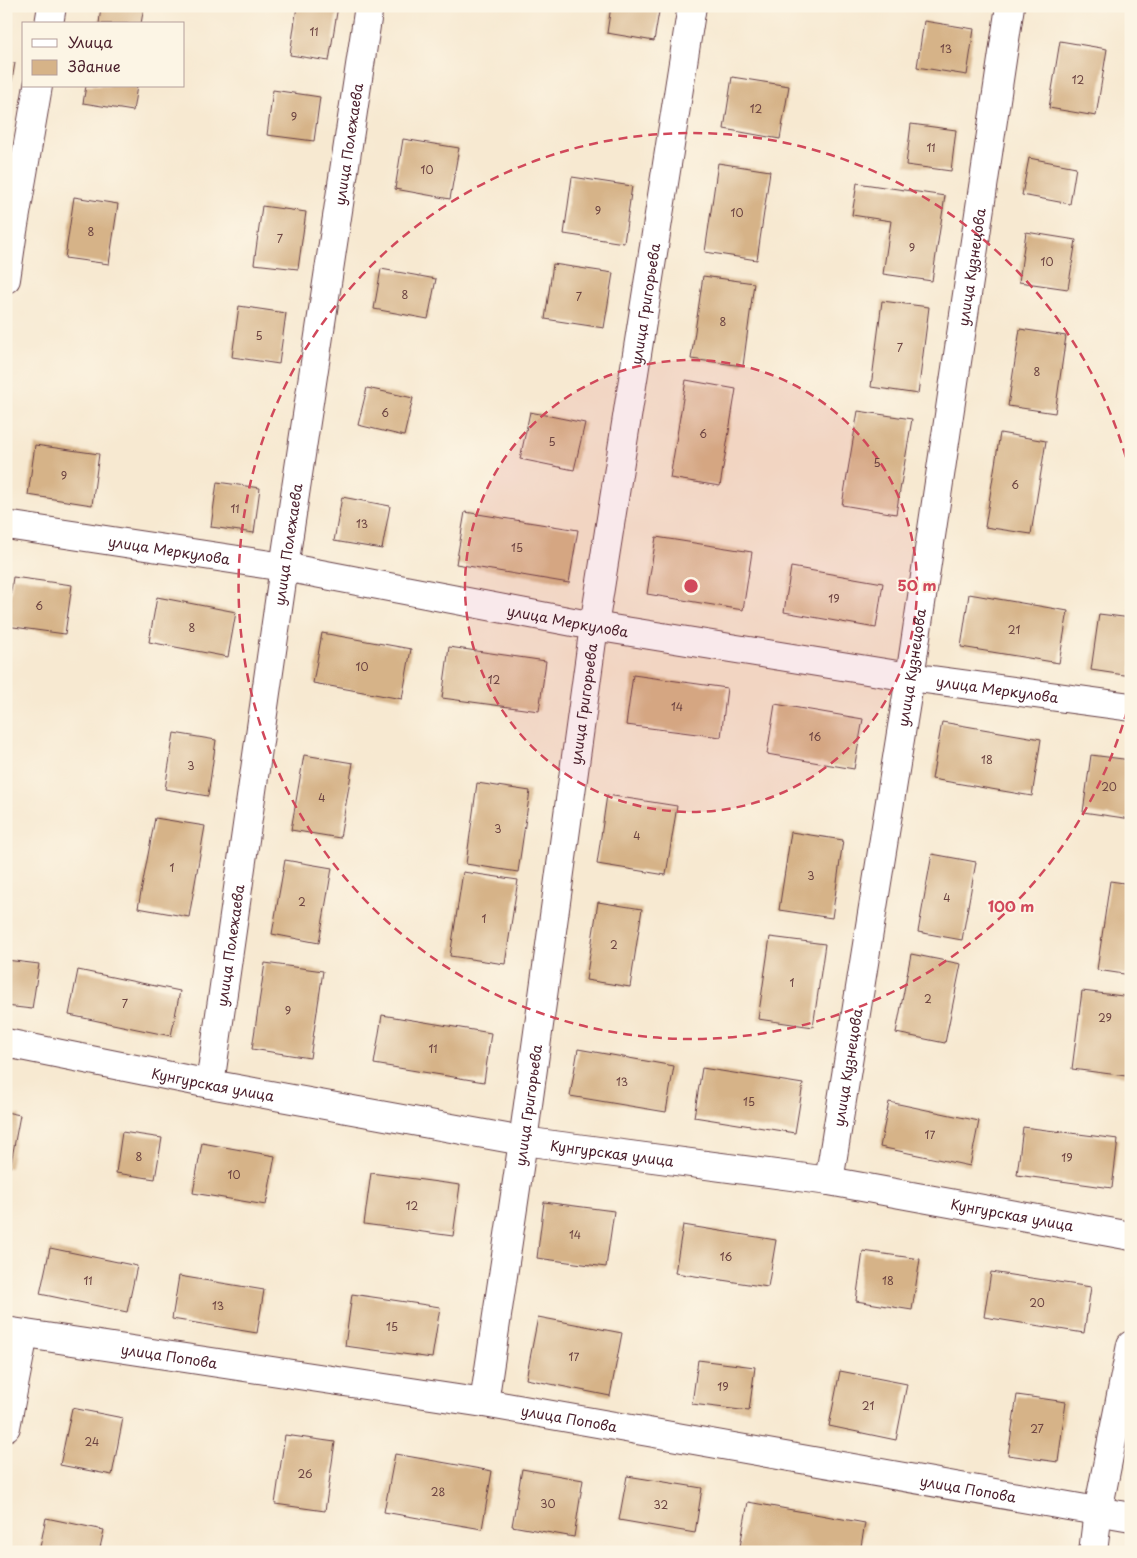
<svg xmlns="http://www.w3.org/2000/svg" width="1137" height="1558" font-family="'Playpen Sans',sans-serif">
<rect width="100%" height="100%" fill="#fcf5e5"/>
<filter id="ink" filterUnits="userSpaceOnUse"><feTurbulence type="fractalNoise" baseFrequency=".02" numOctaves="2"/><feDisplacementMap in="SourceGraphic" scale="10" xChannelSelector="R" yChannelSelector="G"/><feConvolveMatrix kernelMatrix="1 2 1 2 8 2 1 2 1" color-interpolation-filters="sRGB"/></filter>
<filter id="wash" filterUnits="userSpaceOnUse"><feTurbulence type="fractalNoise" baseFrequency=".0096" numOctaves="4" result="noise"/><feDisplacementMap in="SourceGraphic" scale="20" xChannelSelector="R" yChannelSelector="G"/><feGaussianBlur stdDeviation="1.12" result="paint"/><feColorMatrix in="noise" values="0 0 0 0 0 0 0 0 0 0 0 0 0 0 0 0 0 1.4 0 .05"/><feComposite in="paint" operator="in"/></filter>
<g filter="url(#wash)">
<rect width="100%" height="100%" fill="#f7e9d1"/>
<g id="blocks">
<!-- building -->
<g fill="#d6b388">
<path d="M101,6H144L141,24H99Z"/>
<path d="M297,6H338L329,61L290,55Z"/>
<path d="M611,6H660L654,41L607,33Z"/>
<path d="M924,21L974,29L967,75L917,67Z"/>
<path d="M1060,41L1107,49L1096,116L1049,108Z"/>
<path d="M6,62L15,63L7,109H6Z"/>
<path d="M732,77L789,86L780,139L724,129Z"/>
<path d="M86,86H137L133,111L83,103Z"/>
<path d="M273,90L320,97L314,141L267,135Z"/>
<path d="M911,124L956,130L951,171L906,165Z"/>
<path d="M403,139L459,148L450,199L395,189Z"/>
<path d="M1029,158L1076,167L1070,204L1022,195Z"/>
<path d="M718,163L770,171L757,260L705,252Z"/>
<path d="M572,177L632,186L624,243L564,234Z"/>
<path d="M857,183L945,196L932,281L883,274L891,221L852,215Z"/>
<path d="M74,197L118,204L109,264L65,258Z"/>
<path d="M262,206L306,212L298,269L254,264Z"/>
<path d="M1026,232L1076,240L1068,289L1019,282Z"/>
<path d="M553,264L613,273L604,328L545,319Z"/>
<path d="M381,269L436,279L428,319L374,309Z"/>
<path d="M703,276L754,283L743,366L691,359Z"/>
<path d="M882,301L929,307L918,394L871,387Z"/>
<path d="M239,306L286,313L279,364L232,357Z"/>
<path d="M1020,329L1066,336L1055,413L1008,406Z"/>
<path d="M686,380L736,389L720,486L670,478Z"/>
<path d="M367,388L413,398L404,436L358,425Z"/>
<path d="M858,411L912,419L896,514L842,505Z"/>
<path d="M530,412L585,423L574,470L520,459Z"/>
<path d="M1000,433L1046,441L1031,534L985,527Z"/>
<path d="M35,445L99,454L92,505L28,495Z"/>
<path d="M217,482L260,488L254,533L211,527Z"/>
<path d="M342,497L390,506L382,549L334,541Z"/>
<path d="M465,512L578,530L569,583L456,564Z"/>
<path d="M656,537L752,552L743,610L647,594Z"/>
<path d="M791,567L883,583L876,628L784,612Z"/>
<path d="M13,577L72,585L65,634L6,626Z"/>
<path d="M969,594L1068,611L1059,663L961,647Z"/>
<path d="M157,597L236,612L228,657L149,642Z"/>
<path d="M1099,614L1131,618V676L1091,670Z"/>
<path d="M322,633L411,649L402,699L313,683Z"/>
<path d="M449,647L546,661L539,711L442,698Z"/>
<path d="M633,675L727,688L721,737L626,725Z"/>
<path d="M775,704L863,719L854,769L767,754Z"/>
<path d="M942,722L1041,739L1032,796L932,779Z"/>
<path d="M174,733L216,740L208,796L165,789Z"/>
<path d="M304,755L353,763L340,838L291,830Z"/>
<path d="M1091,755L1131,760V819L1083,812Z"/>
<path d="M477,783L530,791L518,872L466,864Z"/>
<path d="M607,795L677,806L666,875L597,864Z"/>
<path d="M155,818L205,826L189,917L138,908Z"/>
<path d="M791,832L843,840L832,918L779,910Z"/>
<path d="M932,854L976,862L962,940L918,932Z"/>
<path d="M285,860L332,868L319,943L272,934Z"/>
<path d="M463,872L518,880L505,964L450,956Z"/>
<path d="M1110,881L1131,884V975L1097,970Z"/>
<path d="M598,902L642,909L630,987L586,980Z"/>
<path d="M770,937L825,944L813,1027L758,1019Z"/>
<path d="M911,954L961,964L945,1043L896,1033Z"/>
<path d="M6,960L39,964L32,1009L6,1006Z"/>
<path d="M265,963L323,971L310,1058L252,1049Z"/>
<path d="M78,970L180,991L171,1036L69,1015Z"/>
<path d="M1082,991L1131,997V1036L1126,1076L1072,1069Z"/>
<path d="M382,1015L491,1033L484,1082L374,1064Z"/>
<path d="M578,1049L674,1066L666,1112L570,1096Z"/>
<path d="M702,1068L803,1084L795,1133L694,1117Z"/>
<path d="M889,1102L979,1121L970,1166L880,1147Z"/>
<path d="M6,1112L20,1115L10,1168L6,1167Z"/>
<path d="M1023,1127L1118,1139L1112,1188L1017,1175Z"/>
<path d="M122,1132L162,1138L155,1179L116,1173Z"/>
<path d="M202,1143L275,1156L266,1205L193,1193Z"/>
<path d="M371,1173L460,1185L453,1236L364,1224Z"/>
<path d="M544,1202L614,1211L606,1267L537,1258Z"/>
<path d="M683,1225L776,1240L768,1287L675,1273Z"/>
<path d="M50,1248L137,1266L127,1312L40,1294Z"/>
<path d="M863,1251L920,1259L912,1310L856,1301Z"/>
<path d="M991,1272L1091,1287L1084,1333L984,1317Z"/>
<path d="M179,1276L264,1290L257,1333L172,1319Z"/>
<path d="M352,1294L440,1307L432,1358L345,1346Z"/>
<path d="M538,1317L622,1333L610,1396L526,1379Z"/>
<path d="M698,1360L755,1367L749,1411L692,1404Z"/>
<path d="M840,1371L907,1384L896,1440L829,1426Z"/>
<path d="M1017,1395L1066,1402L1058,1462L1008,1455Z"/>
<path d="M72,1408L123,1418L112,1475L60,1465Z"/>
<path d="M285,1435L335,1442L325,1511L275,1504Z"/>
<path d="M395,1454L492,1471L482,1529L384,1512Z"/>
<path d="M522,1469L583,1480L574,1537L512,1526Z"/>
<path d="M627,1476L702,1488L695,1533L619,1520Z"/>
<path d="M748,1502L865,1523L860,1552H739Z"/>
<path d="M46,1518L104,1530L99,1552H39Z"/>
</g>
</g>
</g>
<g filter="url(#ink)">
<use href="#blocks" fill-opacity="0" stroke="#643d44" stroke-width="1"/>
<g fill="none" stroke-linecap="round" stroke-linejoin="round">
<!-- minor casing -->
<g stroke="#643d44" stroke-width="30">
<g id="minor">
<path d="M49,24L52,6"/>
<path d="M6,279L13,231L38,86"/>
<path id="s1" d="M6,525L284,567L594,626L910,677L1131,707"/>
<path id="s2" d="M6,1043L210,1084L523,1141L829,1181L1131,1236"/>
<path id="s3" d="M210,1084L284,567L369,6"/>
<path id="s4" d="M829,1181L910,677L1010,6"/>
<path id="s5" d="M6,1331L484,1403L1131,1517"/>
<path id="s6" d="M484,1403L523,1141L594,626L692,6"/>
<path d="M6,1427L24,1334"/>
<path d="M1093,1552L1098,1511L1131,1345"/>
</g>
</g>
<!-- minor -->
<use href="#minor" stroke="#fff" stroke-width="28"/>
</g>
</g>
<!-- distance rings -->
<circle cx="691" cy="586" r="226" fill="#d1495b" fill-opacity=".12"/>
<g fill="none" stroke="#d1495b" stroke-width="2.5" stroke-dasharray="9 6">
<circle cx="691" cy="586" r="226"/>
<path d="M1131 696A453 453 0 1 1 1131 476"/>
</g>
<g text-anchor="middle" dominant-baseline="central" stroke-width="4" stroke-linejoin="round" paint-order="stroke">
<!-- number labels -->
<g font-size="11" fill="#6d4442">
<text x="314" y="31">11</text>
<text x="946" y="48">13</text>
<text x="1078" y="79">12</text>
<text x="756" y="108">12</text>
<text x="294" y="116">9</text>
<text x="931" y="147">11</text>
<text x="427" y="169">10</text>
<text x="598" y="210">9</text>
<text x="737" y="212">10</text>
<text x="91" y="231">8</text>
<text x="280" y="238">7</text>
<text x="912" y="247">9</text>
<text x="1047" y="261">10</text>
<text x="405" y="294">8</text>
<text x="579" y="296">7</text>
<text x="723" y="321">8</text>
<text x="259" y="335">5</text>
<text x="900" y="347">7</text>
<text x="1037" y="371">8</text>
<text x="385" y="412">6</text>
<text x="703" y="433">6</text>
<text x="552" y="441">5</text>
<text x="877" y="462">5</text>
<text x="64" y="475">9</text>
<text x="1015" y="484">6</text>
<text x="235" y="508">11</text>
<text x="362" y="523">13</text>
<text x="517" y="547">15</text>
<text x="834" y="598">19</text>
<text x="39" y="605">6</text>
<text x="192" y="627">8</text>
<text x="1014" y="629">21</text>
<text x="362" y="666">10</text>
<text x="494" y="679">12</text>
<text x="677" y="706">14</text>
<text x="815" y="736">16</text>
<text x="987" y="759">18</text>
<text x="191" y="765">3</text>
<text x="1109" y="786">20</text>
<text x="322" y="797">4</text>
<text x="498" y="828">3</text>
<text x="637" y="835">4</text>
<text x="172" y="867">1</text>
<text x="811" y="875">3</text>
<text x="947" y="897">4</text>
<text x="302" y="901">2</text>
<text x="484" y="918">1</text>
<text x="614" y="944">2</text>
<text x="792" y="982">1</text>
<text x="928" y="998">2</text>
<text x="125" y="1003">7</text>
<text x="288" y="1010">9</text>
<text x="1105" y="1017">29</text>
<text x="433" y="1048">11</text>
<text x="622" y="1081">13</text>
<text x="749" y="1101">15</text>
<text x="930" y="1134">17</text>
<text x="139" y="1156">8</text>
<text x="1067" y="1157">19</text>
<text x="234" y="1174">10</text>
<text x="412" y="1205">12</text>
<text x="575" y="1234">14</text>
<text x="726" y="1256">16</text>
<text x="88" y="1280">11</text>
<text x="888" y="1280">18</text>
<text x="1037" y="1302">20</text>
<text x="218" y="1305">13</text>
<text x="392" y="1326">15</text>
<text x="574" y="1356">17</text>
<text x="723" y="1386">19</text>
<text x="868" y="1405">21</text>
<text x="1037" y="1428">27</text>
<text x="92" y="1441">24</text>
<text x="305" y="1473">26</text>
<text x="438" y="1491">28</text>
<text x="548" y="1503">30</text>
<text x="661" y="1504">32</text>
</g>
<!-- street labels -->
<g font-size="14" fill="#4a1f2b" stroke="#fcf5e5">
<text stroke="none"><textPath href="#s3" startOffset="950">улица Полежаева</textPath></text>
<text stroke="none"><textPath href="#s4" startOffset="925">улица Кузнецова</textPath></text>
<text stroke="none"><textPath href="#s6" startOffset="1111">улица Григорьева</textPath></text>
<text stroke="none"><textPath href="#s3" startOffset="545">улица Полежаева</textPath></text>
<text stroke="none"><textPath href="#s1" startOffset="165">улица Меркулова</textPath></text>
<text stroke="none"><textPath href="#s1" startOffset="570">улица Меркулова</textPath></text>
<text stroke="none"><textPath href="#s4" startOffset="520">улица Кузнецова</textPath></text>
<text stroke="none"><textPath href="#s1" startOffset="1005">улица Меркулова</textPath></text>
<text stroke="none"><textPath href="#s6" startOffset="706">улица Григорьева</textPath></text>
<text stroke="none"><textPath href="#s3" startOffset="140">улица Полежаева</textPath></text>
<text stroke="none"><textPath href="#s4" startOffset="115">улица Кузнецова</textPath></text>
<text stroke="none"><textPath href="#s2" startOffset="211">Кунгурская улица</textPath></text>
<text stroke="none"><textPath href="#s6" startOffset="301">улица Григорьева</textPath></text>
<text stroke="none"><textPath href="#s2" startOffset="616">Кунгурская улица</textPath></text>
<text stroke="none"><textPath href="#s2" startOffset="1021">Кунгурская улица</textPath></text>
<text stroke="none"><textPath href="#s5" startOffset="165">улица Попова</textPath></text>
<text stroke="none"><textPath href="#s5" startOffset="570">улица Попова</textPath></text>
<text stroke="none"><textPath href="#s5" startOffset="975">улица Попова</textPath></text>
</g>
</g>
<circle cx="691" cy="586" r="8" fill="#d1495b" stroke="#fcf5e5" stroke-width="2.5"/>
<g font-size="15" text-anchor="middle" font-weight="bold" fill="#d1495b" stroke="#fcf5e5" stroke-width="4" stroke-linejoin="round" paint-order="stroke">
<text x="917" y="591">50 m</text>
<text x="1011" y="912">100 m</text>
</g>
<!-- margin -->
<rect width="1137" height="1558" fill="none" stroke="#fcf5e5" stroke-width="25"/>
<!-- legend -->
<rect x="22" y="22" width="162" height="65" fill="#fcf5e5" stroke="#b59f9b"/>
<rect x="32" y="39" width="25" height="8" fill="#ffffff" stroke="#b59f9b"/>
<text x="68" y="48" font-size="15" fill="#4a1f2b">Улица</text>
<rect x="32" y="60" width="25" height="15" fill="#d6b388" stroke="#b59f9b"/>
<text x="68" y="72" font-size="15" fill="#4a1f2b">Здание</text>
</svg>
